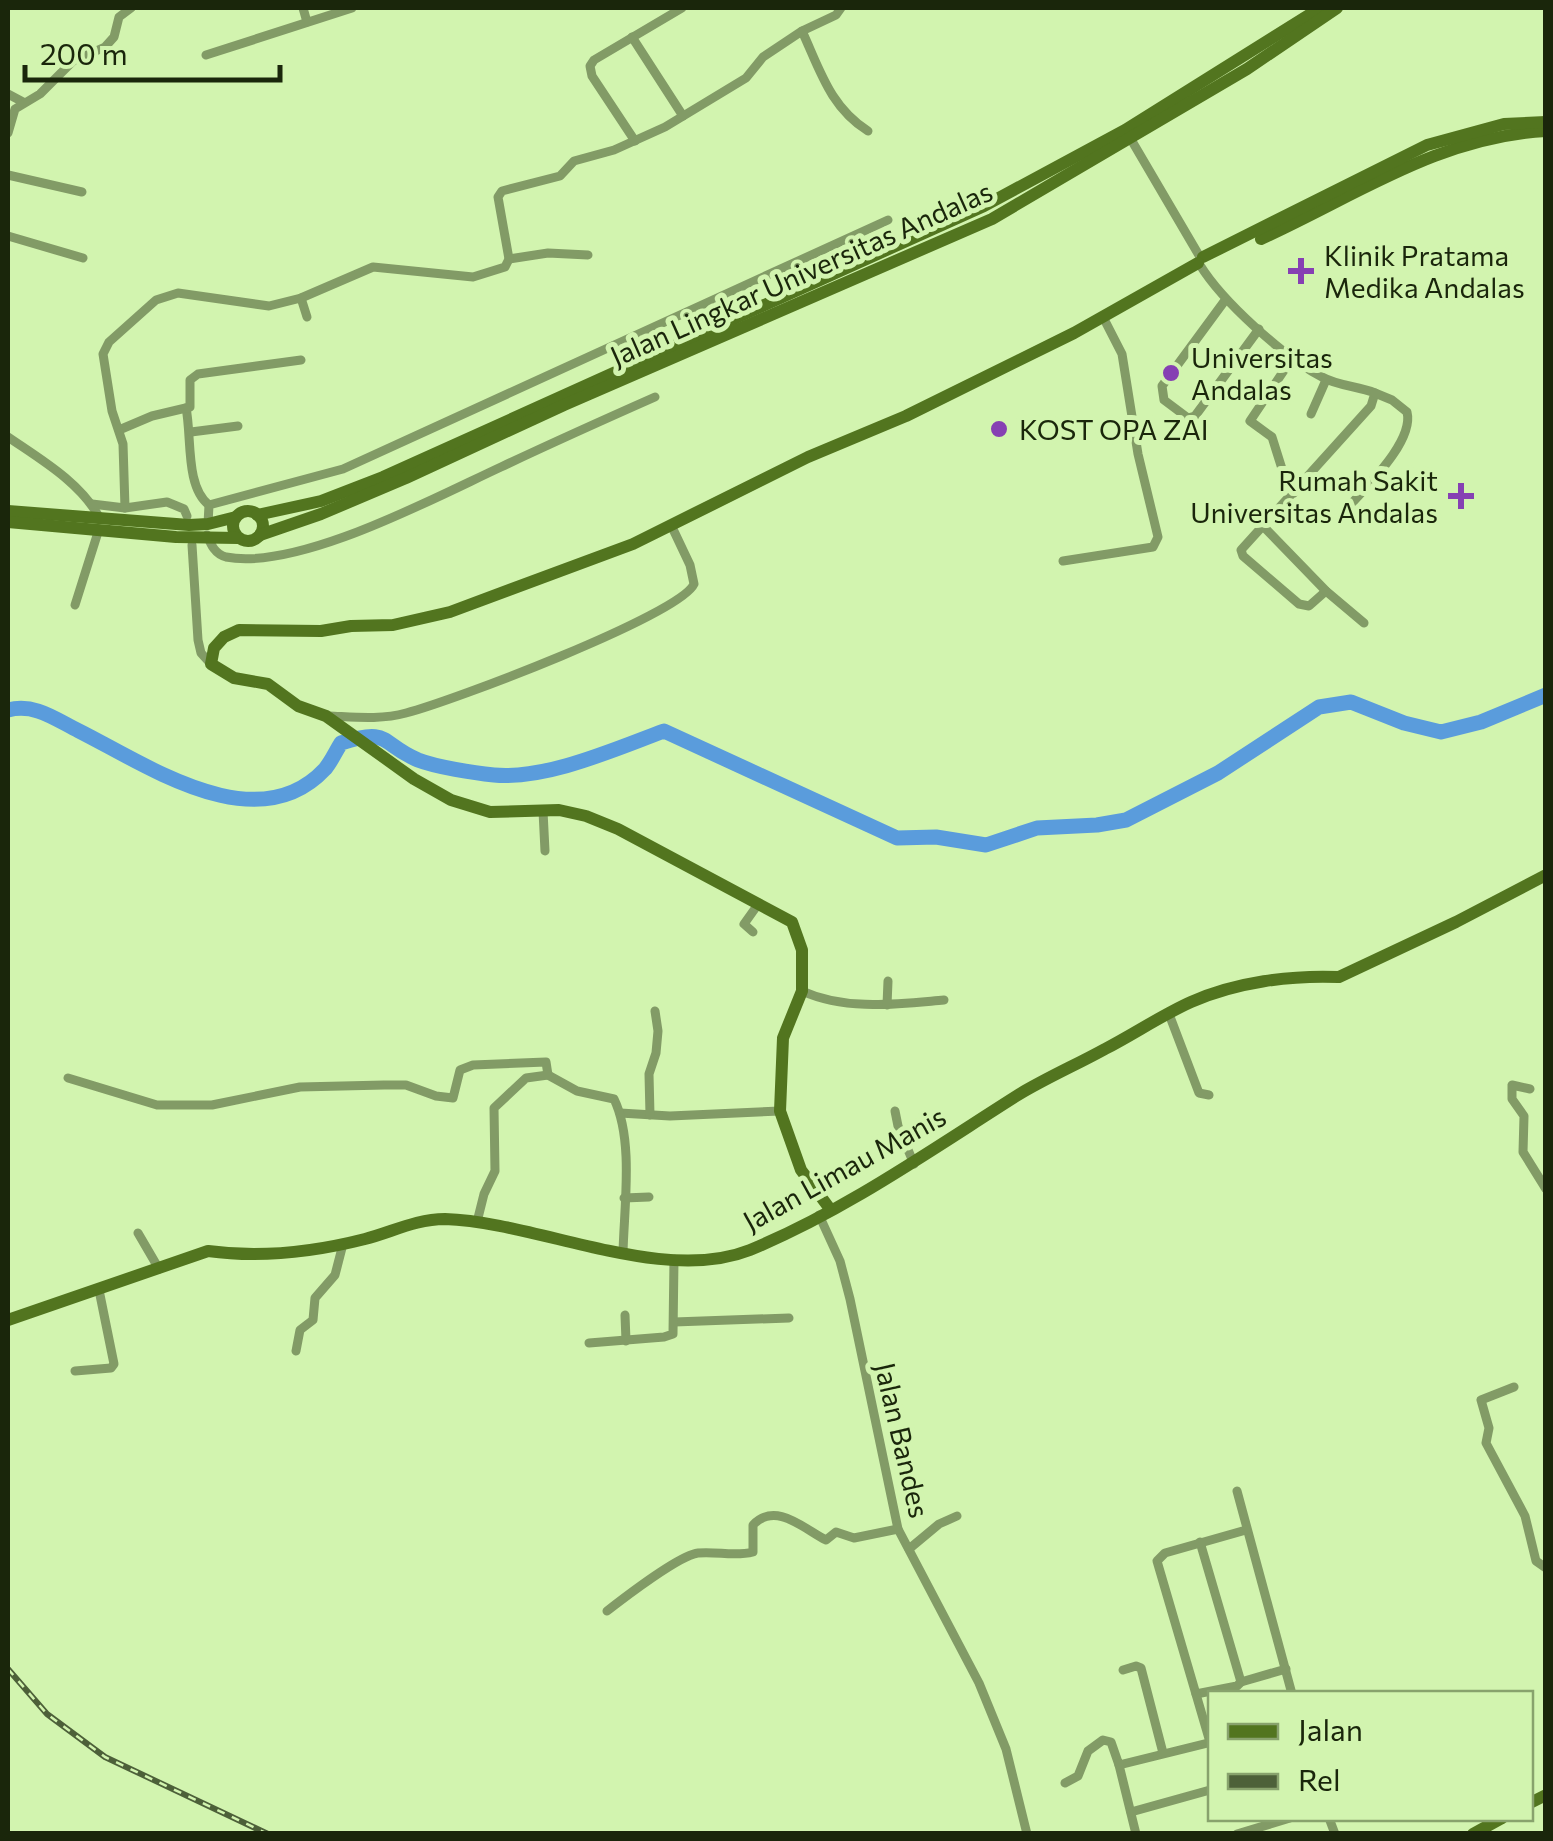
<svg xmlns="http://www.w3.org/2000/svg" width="1553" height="1841" font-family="Commissioner,sans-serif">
<rect width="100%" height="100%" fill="#d2f4af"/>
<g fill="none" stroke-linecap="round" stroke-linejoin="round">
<!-- river -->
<path stroke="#5a9cdc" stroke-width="15" d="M8,710C35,703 55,719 79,731C147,765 257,842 325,769C331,762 336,751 341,743C391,727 380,744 418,760C436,767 474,773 494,775C546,780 615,749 664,731L897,838L936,837L986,845L1037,828L1097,825L1126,820L1218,773L1319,707L1351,702L1404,723L1441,732L1481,722L1546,695"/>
<!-- street -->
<g stroke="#829b66" stroke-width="9">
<path d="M303,8L307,22"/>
<path d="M802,31C820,70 830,107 868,131"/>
<path d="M632,37L683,116"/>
<path d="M206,55L352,8"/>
<path d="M8,94L23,102"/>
<path d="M8,133L15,109L40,94L73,61L105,47L114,37L119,17L131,8"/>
<path d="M1129,136L1200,257"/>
<path d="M635,141L592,76L590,66L594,60L682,8"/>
<path d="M8,175L82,192"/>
<path d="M8,236L83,258"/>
<path d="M509,259L548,253L588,255"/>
<path d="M1200,265C1222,301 1284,357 1322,377C1338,386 1358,386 1375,393L1371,406L1241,550L1243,556L1299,604L1309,606L1326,591"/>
<path d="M301,298L307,317"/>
<path d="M1226,299L1162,386L1164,400L1188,418L1195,416L1259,329"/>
<path d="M1293,357L1250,421L1272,437L1283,472L1294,493"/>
<path d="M186,408C192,436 185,487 209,505"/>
<path d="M1311,414L1326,380"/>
<path d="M119,430L152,416L190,407V380L198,374L301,360"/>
<path d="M191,432L238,426"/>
<path d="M8,437C40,459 80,482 99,517"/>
<path d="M1352,503C1370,483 1414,440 1407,412L1392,400L1375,393"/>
<path d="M92,504L125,508L167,502L184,509L187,516"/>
<path d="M125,508L123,444L112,411L103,354L109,342L156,300L178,293L269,306L301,298L373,267L473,277L505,267L509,259L498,197L502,191L560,176L574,161L614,150L665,127L746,78L763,57L802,31L836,15L841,8"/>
<path d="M208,524L209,505L343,469L888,220"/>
<path d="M1263,526L1326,591L1364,623"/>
<path d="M207,535C211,545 215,554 226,557C298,571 434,498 501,467C552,443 603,420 655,397"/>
<path d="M192,545L198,640L201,653L211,664"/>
<path d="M1063,561L1153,547L1158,537L1138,454L1122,354L1103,317"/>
<path d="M75,605L99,529"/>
<path d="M329,716C354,717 381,720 406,713C450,702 680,615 694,584L690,565L672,527"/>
<path d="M543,811L545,851"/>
<path d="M753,932L744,924L759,903"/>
<path d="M802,991C846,1011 897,1004 944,1000"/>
<path d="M887,1005L888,981"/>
<path d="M1169,1014L1199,1093L1209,1095"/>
<path d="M68,1078L157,1105H212L300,1087L384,1085H406L436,1096L453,1098L460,1070L473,1065L546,1062L548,1075"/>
<path d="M1530,1089L1512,1085V1099L1524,1116L1523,1152L1546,1189"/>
<path d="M895,1111L898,1126L914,1164"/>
<path d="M620,1113L670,1116L780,1111"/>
<path d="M650,1115L649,1074L656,1053L658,1031L655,1011"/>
<path d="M624,1198L649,1197"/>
<path d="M819,1215L840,1261L850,1299L898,1529L979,1683L1006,1749L1027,1834"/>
<path d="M477,1222L484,1194L495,1171L494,1108L526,1078L548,1075L577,1091L614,1099C634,1140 624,1207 623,1253"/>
<path d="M138,1233L159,1269"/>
<path d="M625,1315L626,1341"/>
<path d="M674,1322L789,1318"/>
<path d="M589,1343L664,1337L673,1334L674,1259"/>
<path d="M296,1351L300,1330L313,1320L315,1298L335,1275L343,1244"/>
<path d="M75,1371L111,1368L114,1364L99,1290"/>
<path d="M1514,1387L1481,1400L1489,1428L1486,1443L1525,1516L1536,1561L1546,1568"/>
<path d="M1237,1491L1292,1694"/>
<path d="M909,1549L939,1524L957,1516"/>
<path d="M607,1611C625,1597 680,1555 698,1553C717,1551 734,1557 753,1552V1525C776,1501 804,1529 826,1540L836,1532L854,1538L898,1529"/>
<path d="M1123,1670L1136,1666L1141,1668L1163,1753"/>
<path d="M1241,1682L1286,1669"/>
<path d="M1196,1694L1237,1686L1241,1682L1200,1542"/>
<path d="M1210,1742L1157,1561L1165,1553L1246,1530"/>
<path d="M1119,1765L1136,1834"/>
<path d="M1065,1783L1078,1776L1088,1751L1103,1740L1111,1742L1119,1765L1208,1743"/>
<path d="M1131,1812L1210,1790"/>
<path d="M1329,1818L1335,1834"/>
<path d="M1237,1834L1290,1818"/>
</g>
<!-- secondary -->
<g stroke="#52751f" stroke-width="12">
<path d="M1261,239C1356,196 1438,137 1546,131"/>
<path d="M1203,257L1427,145L1504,124L1546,122"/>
<path d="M8,511L189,525L208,524L236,517"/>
<circle cx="248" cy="526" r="15"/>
<path d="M257,515L321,501L383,477L984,206L1125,130L1320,8"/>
<path d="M8,522L176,537L238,538"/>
<path d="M260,535L321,514L406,478L564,405L992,219L1247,69L1337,8"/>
<path d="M830,1209L801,1170L780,1111L783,1038L802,991V950L792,922L618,829L586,816L559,810L490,812L451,800L414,779L326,716L298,706L268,684L234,678L211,664L214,648L224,637L239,630L321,631L351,626L393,625L450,612L633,544L808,457L906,416L1074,333L1198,263"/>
<path d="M8,1320L208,1251C259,1258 314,1252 365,1239C392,1232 416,1219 445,1219C538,1222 662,1285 750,1250C846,1210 931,1150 1018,1095C1046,1078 1076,1065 1105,1049C1134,1034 1162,1015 1191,1002C1236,982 1291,975 1339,977L1456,922L1546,875"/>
<path d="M1530,1803L1546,1795"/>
<path d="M1473,1834L1502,1818"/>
</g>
<!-- rail casing -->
<g stroke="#4d6039" stroke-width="6">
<path id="rail" d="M8,1669L47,1714L105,1757L268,1834"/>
</g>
<!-- rail -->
<use href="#rail" stroke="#d2f4af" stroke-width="2.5" stroke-dasharray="8" stroke-linecap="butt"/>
</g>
<!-- markers -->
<g fill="#8640b3" stroke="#d2f4af" stroke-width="4">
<path d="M1296 256h10v10h10v10h-10v10h-10v-10h-10v-10h10z"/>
<circle cx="1171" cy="373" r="10"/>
<circle cx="999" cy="429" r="10"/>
<path d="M1456 481h10v10h10v10h-10v10h-10v-10h-10v-10h10z"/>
</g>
<g text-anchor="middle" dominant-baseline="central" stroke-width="10" stroke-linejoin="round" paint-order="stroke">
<!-- poi labels -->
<g font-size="28" fill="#1a260b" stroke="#d2f4af" text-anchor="start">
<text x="1324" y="255">Klinik Pratama<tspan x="1324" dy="32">Medika Andalas</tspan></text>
<text x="1191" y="357">Universitas<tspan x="1191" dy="32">Andalas</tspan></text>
<text x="1019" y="429">KOST OPA ZAI</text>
<text x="1438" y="480" text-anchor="end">Rumah Sakit<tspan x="1438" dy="32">Universitas Andalas</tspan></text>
</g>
<!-- street labels -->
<g font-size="28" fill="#1a260b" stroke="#d2f4af">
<text transform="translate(801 273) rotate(-24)">Jalan Lingkar Universitas Andalas</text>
<text transform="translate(844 1168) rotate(-29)">Jalan Limau Manis</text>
<text transform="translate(903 1440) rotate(77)">Jalan Bandes</text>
</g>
</g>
<!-- border -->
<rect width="1553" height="1841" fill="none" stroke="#1a260b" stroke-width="20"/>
<!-- legend -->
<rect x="1208" y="1691" width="325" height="130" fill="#d2f4af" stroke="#88a26d" stroke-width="2.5"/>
<rect x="1228" y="1724" width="50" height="15" fill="#52751f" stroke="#88a26d" stroke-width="2.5"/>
<text x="1298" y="1741" font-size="30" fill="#1a260b">Jalan</text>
<rect x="1228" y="1774" width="50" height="15" fill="#4d6039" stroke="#88a26d" stroke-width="2.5"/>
<text x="1298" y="1791" font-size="30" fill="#1a260b">Rel</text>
<!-- scale -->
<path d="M25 65v15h255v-15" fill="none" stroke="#1a260b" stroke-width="5"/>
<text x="40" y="65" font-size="30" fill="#1a260b" stroke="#d2f4af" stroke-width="8" paint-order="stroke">200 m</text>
</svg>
